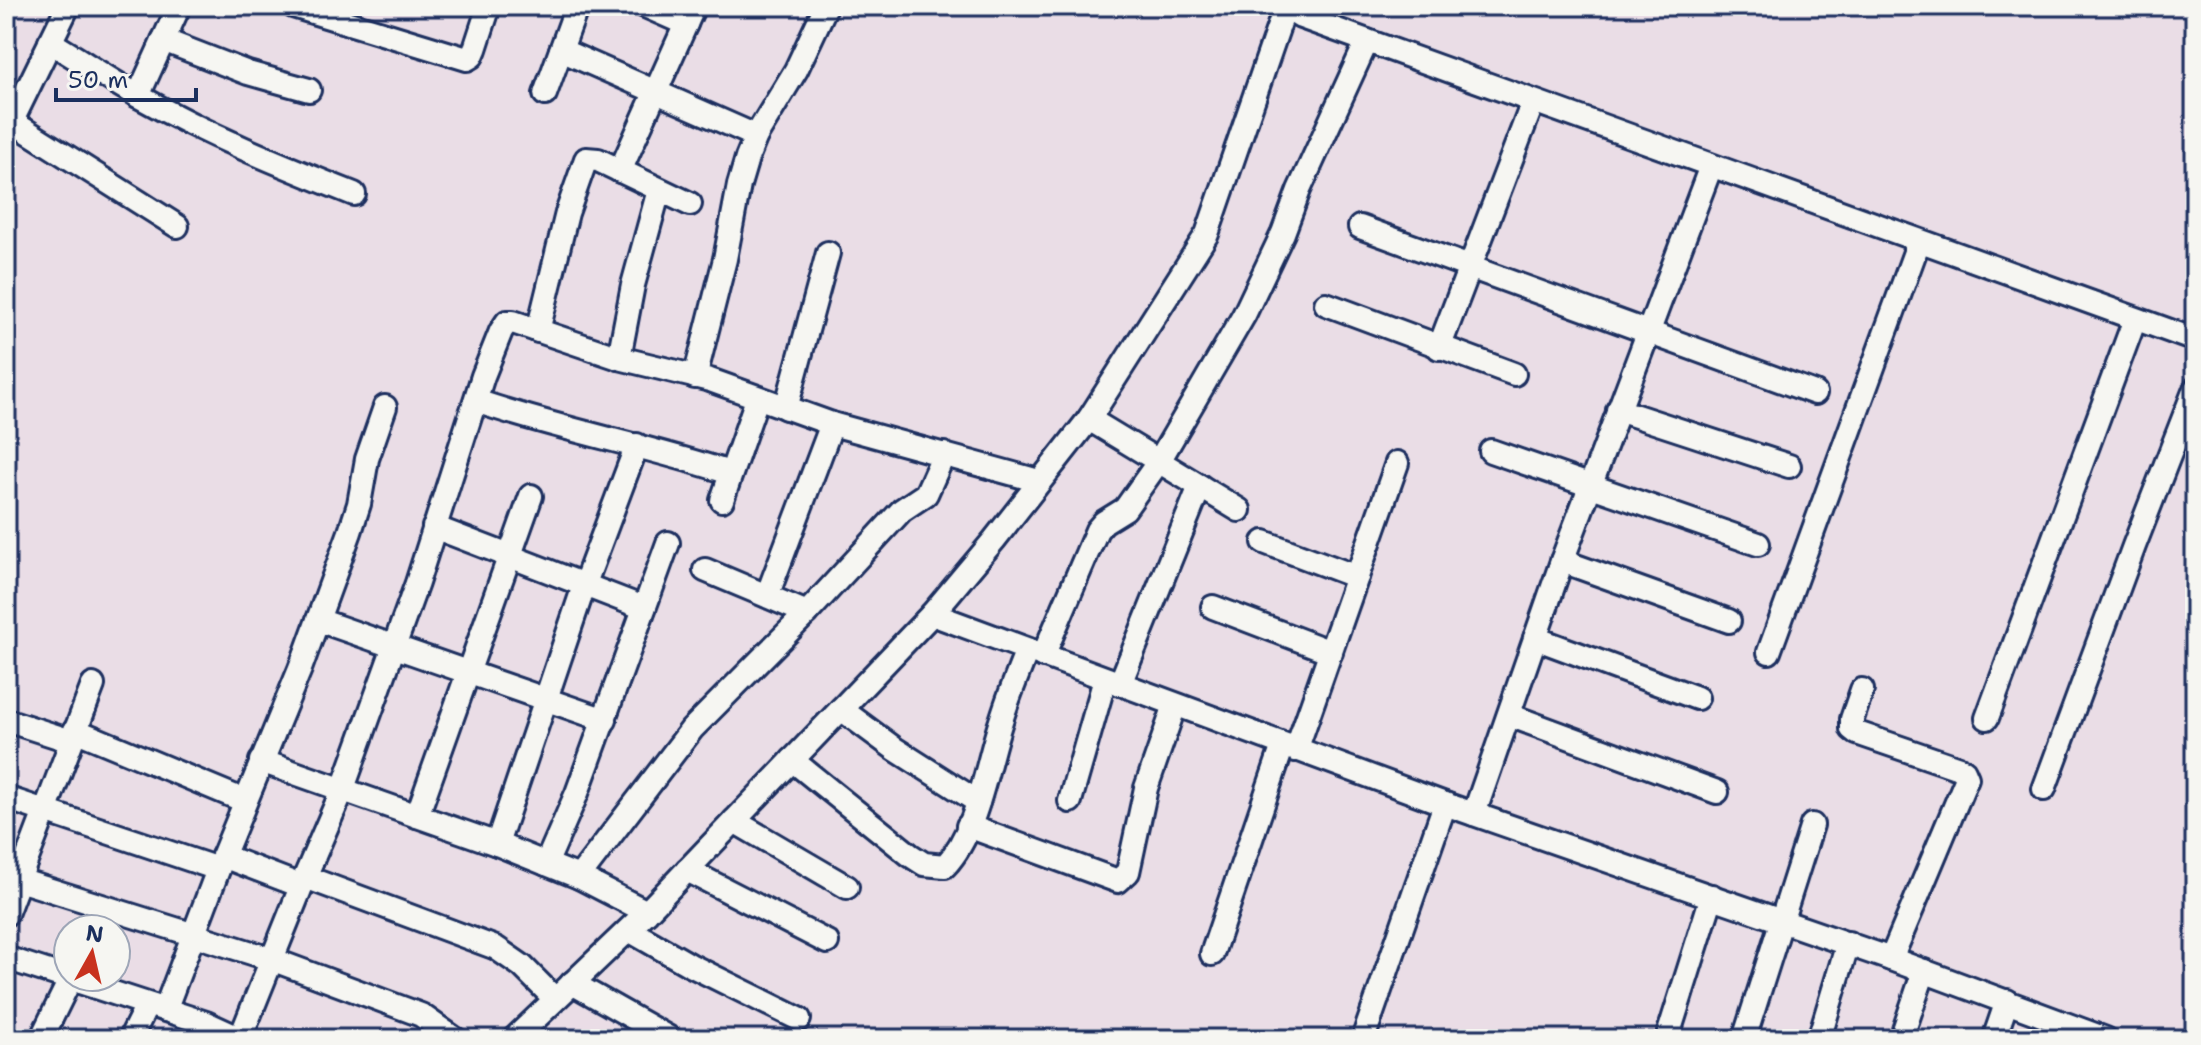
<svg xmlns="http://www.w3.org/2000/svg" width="2201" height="1045" font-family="'Shantell Sans',sans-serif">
<rect width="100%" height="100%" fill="#eadde6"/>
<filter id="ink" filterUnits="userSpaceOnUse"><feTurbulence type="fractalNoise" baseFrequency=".0125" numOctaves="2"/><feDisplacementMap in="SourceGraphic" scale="16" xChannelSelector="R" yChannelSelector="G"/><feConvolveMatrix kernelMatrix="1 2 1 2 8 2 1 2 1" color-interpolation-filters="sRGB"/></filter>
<g filter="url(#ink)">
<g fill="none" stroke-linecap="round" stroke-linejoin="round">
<!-- minor casing -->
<g stroke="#1b2f5e" stroke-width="28">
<g id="minor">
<path d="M293,6L467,59L472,56L475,49L489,6"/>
<path d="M645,6L686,24"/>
<path d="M1283,6L1301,17L2195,340"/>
<path d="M163,40L248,73L309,90"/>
<path d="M50,42C80,60 110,80 140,97C209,136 281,165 354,194"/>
<path d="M561,50L756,136"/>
<path d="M545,94L577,6"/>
<path d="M138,96L179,6"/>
<path d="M11,121L177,226"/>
<path d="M6,133L68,6"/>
<path d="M620,171L694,6"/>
<path d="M1360,227L1815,393"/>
<path d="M1326,304L1514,374"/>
<path d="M538,331L567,213L586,159L598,160L690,204"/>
<path d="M1439,348L1533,102"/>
<path d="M619,358L633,285L659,190"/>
<path d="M695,377L725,259L739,185L747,158L756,136L796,70L826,6"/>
<path d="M476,401C560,430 646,445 730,473"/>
<path d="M786,408L828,253"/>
<path d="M1618,410L1789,466"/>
<path d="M1089,419L1239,510"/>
<path d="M1491,451L1758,544"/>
<path d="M722,500L757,399"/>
<path d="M434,527L644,608"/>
<path d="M1264,542L1357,577"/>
<path d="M1562,561L1729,621"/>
<path d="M705,570L807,613"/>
<path d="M767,596L832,424"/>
<path d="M1213,607L1331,652"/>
<path d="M932,614L1445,804L1891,959L2106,1039"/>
<path d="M318,620L605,720"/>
<path d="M1535,638L1697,698"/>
<path d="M1769,652L1919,241"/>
<path d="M1043,656L1097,530L1104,522L1125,509L1159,461L1244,315L1283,233L1299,190L1367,41"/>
<path d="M1120,684L1200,486"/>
<path d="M1862,690L1852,719V729L1857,733L1959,768L1964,771L1967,778L1891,959"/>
<path d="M841,709L895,749L978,802"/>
<path d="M1509,715L1717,792"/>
<path d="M1987,718L2135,319"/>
<path d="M6,720L71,741"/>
<path d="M75,730L245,801"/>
<path d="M1296,750L1397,463"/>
<path d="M792,760L910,855L924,864L945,866C978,831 986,766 1001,721C1008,697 1018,674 1027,650"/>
<path d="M261,761L497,844L579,877L647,912"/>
<path d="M2044,789L2134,546L2195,389"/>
<path d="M6,798L218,869"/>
<path d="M1070,801L1105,679"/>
<path d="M1474,814L1562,561L1711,166"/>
<path d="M417,816L531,496"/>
<path d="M734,821L847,887"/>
<path d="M968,826L1118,881L1128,872L1146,788L1175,705"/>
<path d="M497,844L584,586L637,445"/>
<path d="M223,856L301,886"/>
<path d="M546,864L577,793L668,543"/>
<path d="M687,870L827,942"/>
<path d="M6,876L271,959L421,1015L455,1039"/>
<path d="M305,877L496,948L522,966L555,999"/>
<path d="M579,877L692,729L807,613L902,510L926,494L944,454"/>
<path d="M6,914L93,685"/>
<path d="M629,930L690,965L799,1019"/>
<path d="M1212,954L1283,745"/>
<path d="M6,958L206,1023L241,1039"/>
<path d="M572,983L671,1039"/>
<path d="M165,1010L224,854L300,669L350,532L359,504L367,459L385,407"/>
<path d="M41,1039L70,980"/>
<path d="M130,1039L147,1005"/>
<path d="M240,1039L305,877L342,791L417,583L483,376L501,331L507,322H513L619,358L710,380L832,424L1039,481"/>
<path d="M514,1039L647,912L932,614L994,540L1089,419L1207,234L1285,8"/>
<path d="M1363,1039L1445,804"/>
<path d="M1667,1039L1712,896"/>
<path d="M1744,1039L1812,825"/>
<path d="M1819,1039L1848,943"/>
<path d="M1901,1039L1924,971"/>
<path d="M1994,1039L2007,1001"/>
</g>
</g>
<!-- minor -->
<use href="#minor" stroke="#f6f6f2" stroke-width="22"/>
</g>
</g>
<!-- margin -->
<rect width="2201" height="1045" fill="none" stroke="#f6f6f2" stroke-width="32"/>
<rect x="16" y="16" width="2169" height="1013" fill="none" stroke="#1b2f5e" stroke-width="3" filter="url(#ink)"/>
<!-- north arrow -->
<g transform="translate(92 953) rotate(8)"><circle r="38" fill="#f6f6f2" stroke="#9ea6b7" stroke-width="2"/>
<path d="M0-6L14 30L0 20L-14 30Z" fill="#c8321e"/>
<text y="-12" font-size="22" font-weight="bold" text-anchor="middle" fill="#1b2f5e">N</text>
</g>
<!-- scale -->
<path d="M56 88v12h140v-12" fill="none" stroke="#1b2f5e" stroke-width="4"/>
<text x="68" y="88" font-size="24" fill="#1b2f5e" stroke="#f6f6f2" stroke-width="6" paint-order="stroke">50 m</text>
</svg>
